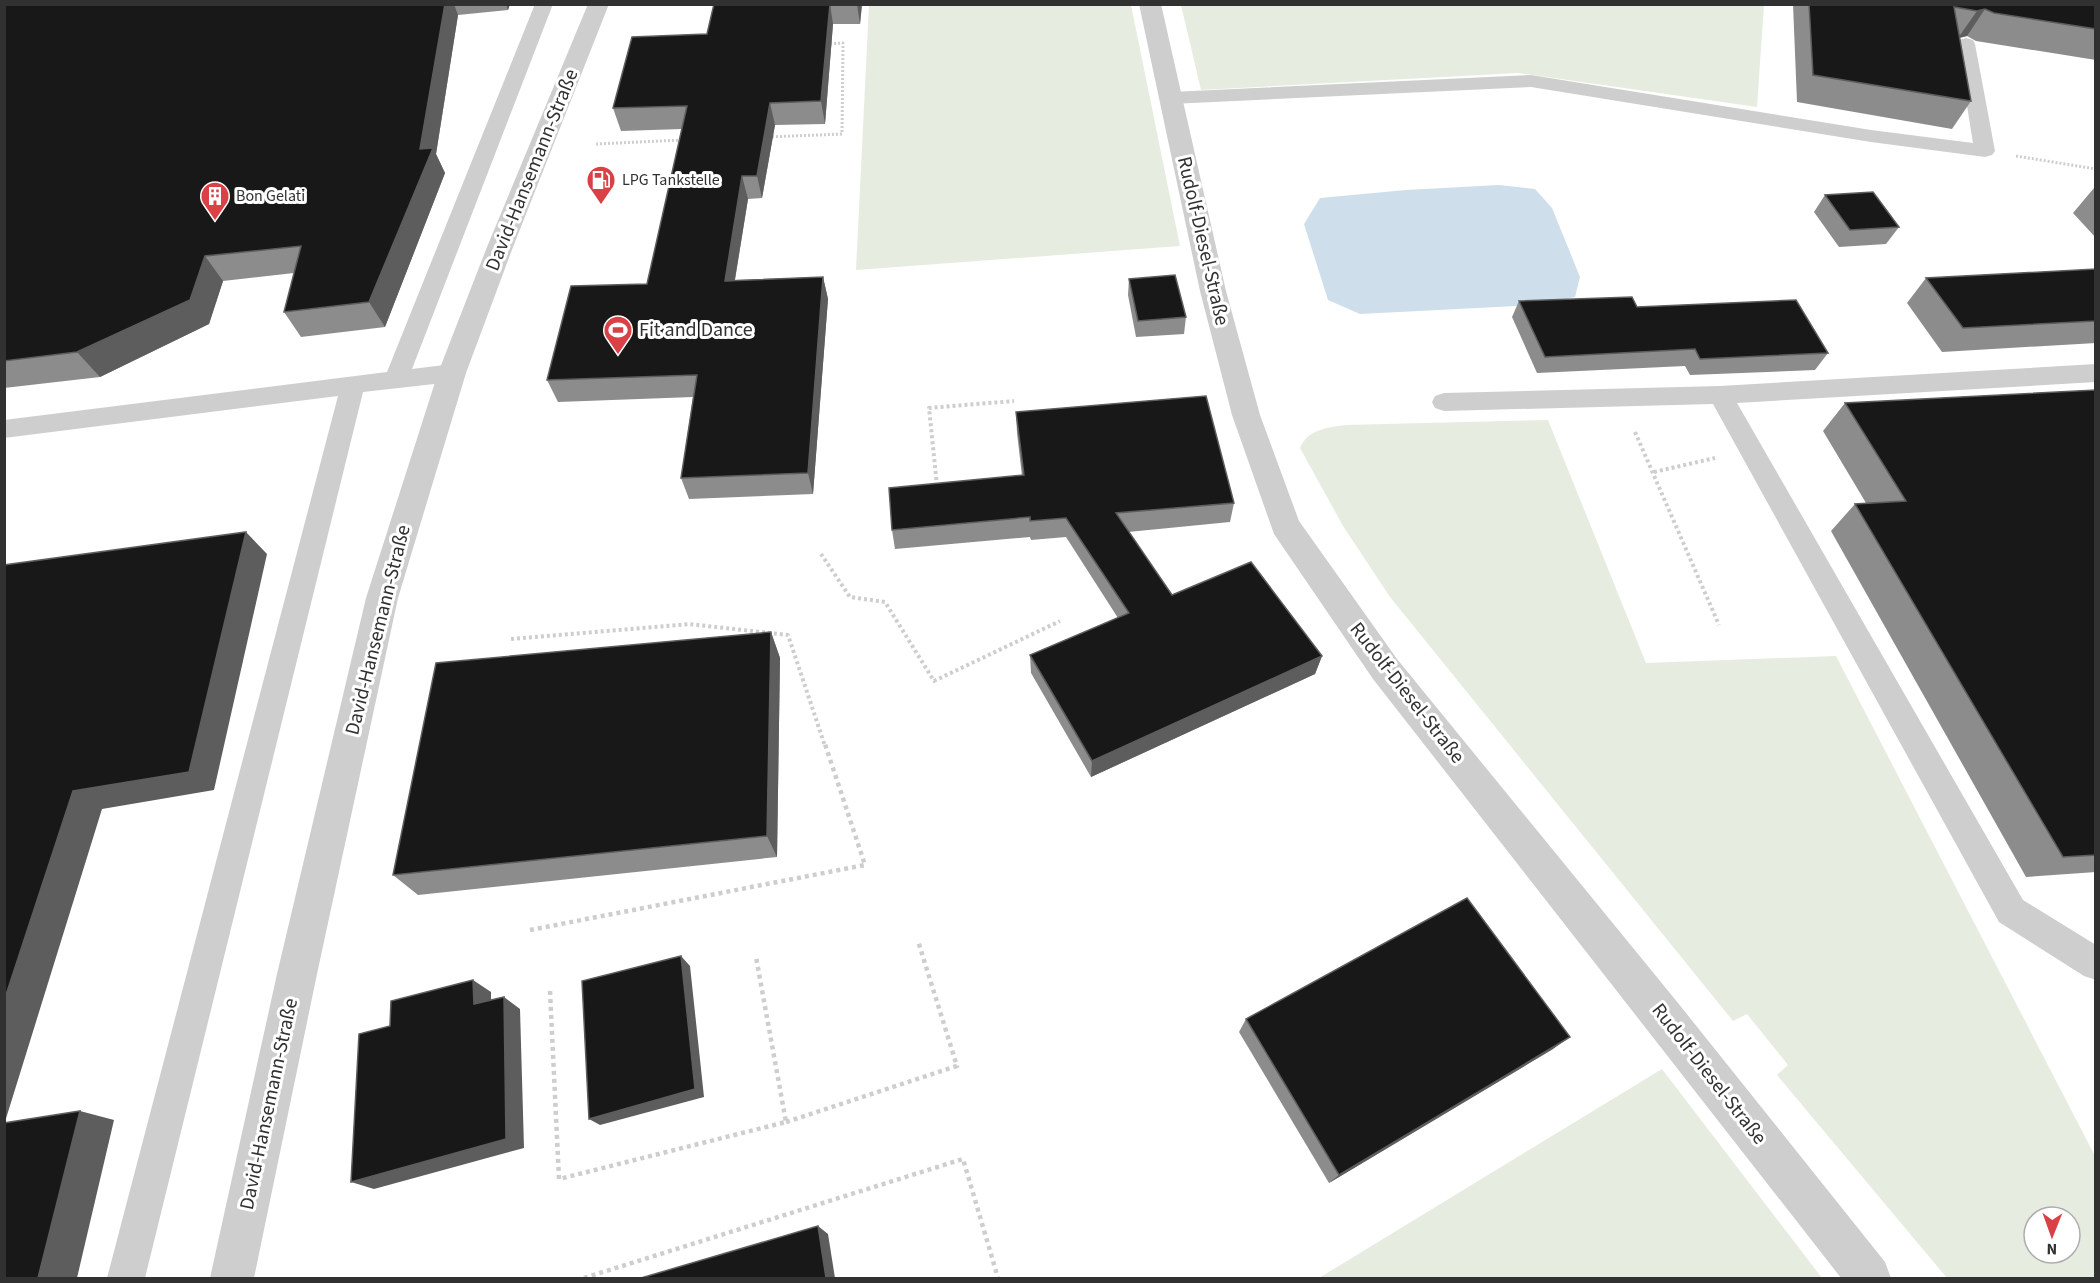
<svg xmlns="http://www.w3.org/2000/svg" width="2100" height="1283" font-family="'Source Sans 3',sans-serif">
<rect width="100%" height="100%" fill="#fff"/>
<!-- green -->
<g fill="#e6ede0" fill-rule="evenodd">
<path d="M869,5H1131L1180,246L856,270Z"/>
<path d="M1181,5H1764L1757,107L1518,73L1201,90Z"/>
<path d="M1548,420L1646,663L1836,656L2095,1156V1278H1947L1777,1075L1788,1065L1747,1014L1733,1021L1390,597L1343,526L1300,448C1308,429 1327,428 1345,425ZM2034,1217H2070V1253H2034Z"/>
<path d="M1662,1069L1822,1278H1319Z"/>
</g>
<!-- water -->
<path fill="#cedeeb" d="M1499,185L1535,189L1552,208L1580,277L1575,297L1538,305L1360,314L1328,300L1304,224L1320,198L1406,190Z"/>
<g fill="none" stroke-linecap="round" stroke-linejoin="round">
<!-- path-far2 -->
<g stroke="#cecece" stroke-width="3" stroke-dasharray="2 2" stroke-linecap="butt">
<path d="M768,137L842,134L843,43L827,44"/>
<path d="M596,144L682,140"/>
<path d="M2016,156L2096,169"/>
</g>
<!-- path-far1 -->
<g stroke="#cecece" stroke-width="4" stroke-dasharray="3 3" stroke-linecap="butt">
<path d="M1635,432L1719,625"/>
<path d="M1654,472L1715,458"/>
<path d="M937,486L929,408L1014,401"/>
<path d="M821,554L850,597L885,602L934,681L1060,621"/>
<path d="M511,639L689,624L788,635L825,746"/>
</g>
<!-- path -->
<g stroke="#cecece" stroke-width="4.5" stroke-dasharray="4 4" stroke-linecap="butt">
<path d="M530,930L865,865L825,744"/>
<path d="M550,991L559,1179L786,1122L756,957"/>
<path d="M786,1122L957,1066L918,941"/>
<path d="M584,1278L963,1159L998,1278"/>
</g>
<!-- service -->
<g fill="#cecece" fill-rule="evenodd">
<path d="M535,4H553L412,369L452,364L461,367L464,373L461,379L452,382L363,392L145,1278H107L338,396L4,438V420L387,372Z"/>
<path d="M1966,38L1973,40L1975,44L1995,151L1992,155L1985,157L1871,142L1531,87L1171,104L1164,102L1161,98L1164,94L1171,92L1531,75L1871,130L1973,143L1957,44L1959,40Z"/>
<path d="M2096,364V382L1737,403L2023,900L2096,945V980L2084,976L1999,922L1713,404L1444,411L1435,408L1432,402L1435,396L1444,393L1720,386Z"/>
</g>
<!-- minor -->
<path fill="#cecece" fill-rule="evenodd" d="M1139,4H1161L1226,291L1260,415L1299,521L1397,659L1678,1003L1885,1262L1891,1278H1841L1373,679L1274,534L1232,415L1200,291Z"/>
<!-- tertiary -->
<path fill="#cecece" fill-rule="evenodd" d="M588,4H609L513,247L466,373L398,598L317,974L254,1278H210L277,974L366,598L438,373L487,247Z"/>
</g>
<!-- wall -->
<g fill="#8c8c8c">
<path d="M4,4H510L508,10L458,15L436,154L445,173L385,327L301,337L284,312L294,273L223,281L209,324L100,377L4,388Z"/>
<path d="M714,4H862L860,24H833L825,124L775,125L762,198L748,199L735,280L823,277L828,299L813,494L689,499L681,478L693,397L558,402L547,380L647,284L682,129L621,131L613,108L707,34Z"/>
<path d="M1793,4H2096V60L1976,41L1967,36L1960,38L1971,101L1952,129L1797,102Z"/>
<path d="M2094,188H2096V238L2073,213Z"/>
<path d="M1825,195L1899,227L1886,244L1839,247L1814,212Z"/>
<path d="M2096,269V343L1942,352L1907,303L1926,278Z"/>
<path d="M1129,279L1186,317L1184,334L1136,337L1128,295Z"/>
<path d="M1519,301L1637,307L1828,353L1815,370L1690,375L1685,366L1537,373L1512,317Z"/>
<path d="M2096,390V872L2026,877L1831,531L1855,504L1866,503L1823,431L1845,403Z"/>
<path d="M1016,412L1234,503L1230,522L1128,532L1172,595L1322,656L1315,674L1091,777L1031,673L1030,655L1118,618L1066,537L1031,540L1030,537L895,549L892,530L1022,476L1017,433Z"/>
<path d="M771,632L780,658L777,857L418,895L393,875Z"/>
<path d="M1246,1019L1553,1049L1329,1183L1239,1032Z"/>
</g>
<!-- shaded-wall -->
<g fill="#5d5d5d">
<path d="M445,4H454L458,15L436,154L445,173L385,327L369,302L420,149Z"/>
<path d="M506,4H510L508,10Z"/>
<path d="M830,4L833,24L825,124L821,101Z"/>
<path d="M857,4H862L860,24Z"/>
<path d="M1985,9L1967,36L1958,38L1977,11Z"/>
<path d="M770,103L775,125L762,198L757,176Z"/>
<path d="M742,176L748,199L731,303L725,281Z"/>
<path d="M205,256L223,281L209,324L100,377L77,352Z"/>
<path d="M823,277L828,299L813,494L808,473Z"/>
<path d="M246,532L267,554L214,790L102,809L4,1125V1001L73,791Z"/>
<path d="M771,632L780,658L777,857L767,836Z"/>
<path d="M1322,656L1315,674L1091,777L1092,761Z"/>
<path d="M681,956L690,966L704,1097L600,1125L589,1119Z"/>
<path d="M473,980L491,992V1016L474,1004Z"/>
<path d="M504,997L520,1009L524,1148L374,1189L351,1182Z"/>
<path d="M1570,1037L1553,1049L1329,1183L1339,1175Z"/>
<path d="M80,1111L114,1120L77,1278H38Z"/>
<path d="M818,1226L828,1234L835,1278H826Z"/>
</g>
<!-- building -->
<g fill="#181818" stroke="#5d5d5d" stroke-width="1.5">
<path d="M4,4H445L420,149L433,148L369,302L284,312L301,246L205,256L190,300L77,352L4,361Z"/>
<path d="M714,4H830L821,101L770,103L757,176H742L725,281L823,277L808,473L681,478L697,375L547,380L571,286L647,284L687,106L613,108L632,37L707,34Z"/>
<path d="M1809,4H2096V29L1994,13L1985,9L1977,11L1954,7L1971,101L1813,75Z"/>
<path d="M1873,192L1899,227L1850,230L1825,195Z"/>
<path d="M2096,269V321L1963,328L1926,278Z"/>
<path d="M1175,275L1186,317L1138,321L1129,279Z"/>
<path d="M1632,297L1637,307L1796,300L1828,353L1700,359L1695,349L1545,357L1519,301Z"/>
<path d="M2096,390V855L2063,857L1855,504L1906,501L1845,403Z"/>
<path d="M1206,396L1234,503L1116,513L1172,595L1251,562L1322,656L1092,761L1030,655L1129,613L1066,518L1030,521V517L892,530L889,488L1024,475L1016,412Z"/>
<path d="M246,532L189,772L73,791L4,1001V565Z"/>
<path d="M771,632L767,836L393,875L436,663Z"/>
<path d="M1467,898L1570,1037L1339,1175L1246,1019Z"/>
<path d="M681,956L695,1089L589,1119L582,981Z"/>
<path d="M473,980L474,1004L504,997L506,1139L351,1182L359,1034L390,1026L391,1001Z"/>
<path d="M80,1111L38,1278H4V1123Z"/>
<path d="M818,1226L826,1278H641Z"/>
</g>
<!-- icons -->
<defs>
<g id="fuel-pin" transform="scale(1.5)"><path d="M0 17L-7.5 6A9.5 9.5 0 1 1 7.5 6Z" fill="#da4146" stroke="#fff"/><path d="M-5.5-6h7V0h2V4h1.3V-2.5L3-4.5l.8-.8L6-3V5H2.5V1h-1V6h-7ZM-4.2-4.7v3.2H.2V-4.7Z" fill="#fff"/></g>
<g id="building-pin" transform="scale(1.5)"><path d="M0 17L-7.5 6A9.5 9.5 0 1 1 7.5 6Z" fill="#da4146" stroke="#fff"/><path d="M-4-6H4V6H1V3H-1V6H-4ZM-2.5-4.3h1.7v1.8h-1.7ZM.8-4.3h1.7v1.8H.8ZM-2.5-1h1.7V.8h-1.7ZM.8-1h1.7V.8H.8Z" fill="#fff"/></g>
<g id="stadium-pin" transform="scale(1.5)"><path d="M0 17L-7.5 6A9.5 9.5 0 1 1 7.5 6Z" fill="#da4146" stroke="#fff"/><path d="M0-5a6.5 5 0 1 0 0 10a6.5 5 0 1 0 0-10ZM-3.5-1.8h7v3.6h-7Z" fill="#fff"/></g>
</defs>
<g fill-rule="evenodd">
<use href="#fuel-pin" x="601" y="180"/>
<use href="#building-pin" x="215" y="196"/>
<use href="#stadium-pin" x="618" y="330"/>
</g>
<g text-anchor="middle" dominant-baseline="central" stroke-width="6" stroke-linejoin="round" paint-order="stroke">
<!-- far-poi labels -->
<g font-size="16" fill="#313131" stroke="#fff" text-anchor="start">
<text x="622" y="180">LPG Tankstelle</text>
<text x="236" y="196">Bon Gelati</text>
</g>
<!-- street labels -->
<g font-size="20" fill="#313131" stroke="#fff">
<text transform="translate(532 170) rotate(-68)">David-Hansemann-Straße</text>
<text transform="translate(1203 241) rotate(77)">Rudolf-Diesel-Straße</text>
<text transform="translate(378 630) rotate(-76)">David-Hansemann-Straße</text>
<text transform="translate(1407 693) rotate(52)">Rudolf-Diesel-Straße</text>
<text transform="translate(1709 1074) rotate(52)">Rudolf-Diesel-Straße</text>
<text transform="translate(269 1104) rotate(-78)">David-Hansemann-Straße</text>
</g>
<!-- poi labels -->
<g font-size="20" fill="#313131" stroke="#fff" text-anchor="start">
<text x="639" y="330">Fit and Dance</text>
</g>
</g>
<!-- border -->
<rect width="2100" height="1283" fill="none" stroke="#313131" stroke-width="12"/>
<!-- north arrow -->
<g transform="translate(2052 1235) rotate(181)"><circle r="28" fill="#ffffff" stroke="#adadad" stroke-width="1.5"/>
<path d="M0-4.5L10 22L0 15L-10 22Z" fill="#da4146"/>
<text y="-9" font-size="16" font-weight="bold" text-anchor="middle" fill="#313131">N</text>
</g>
</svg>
